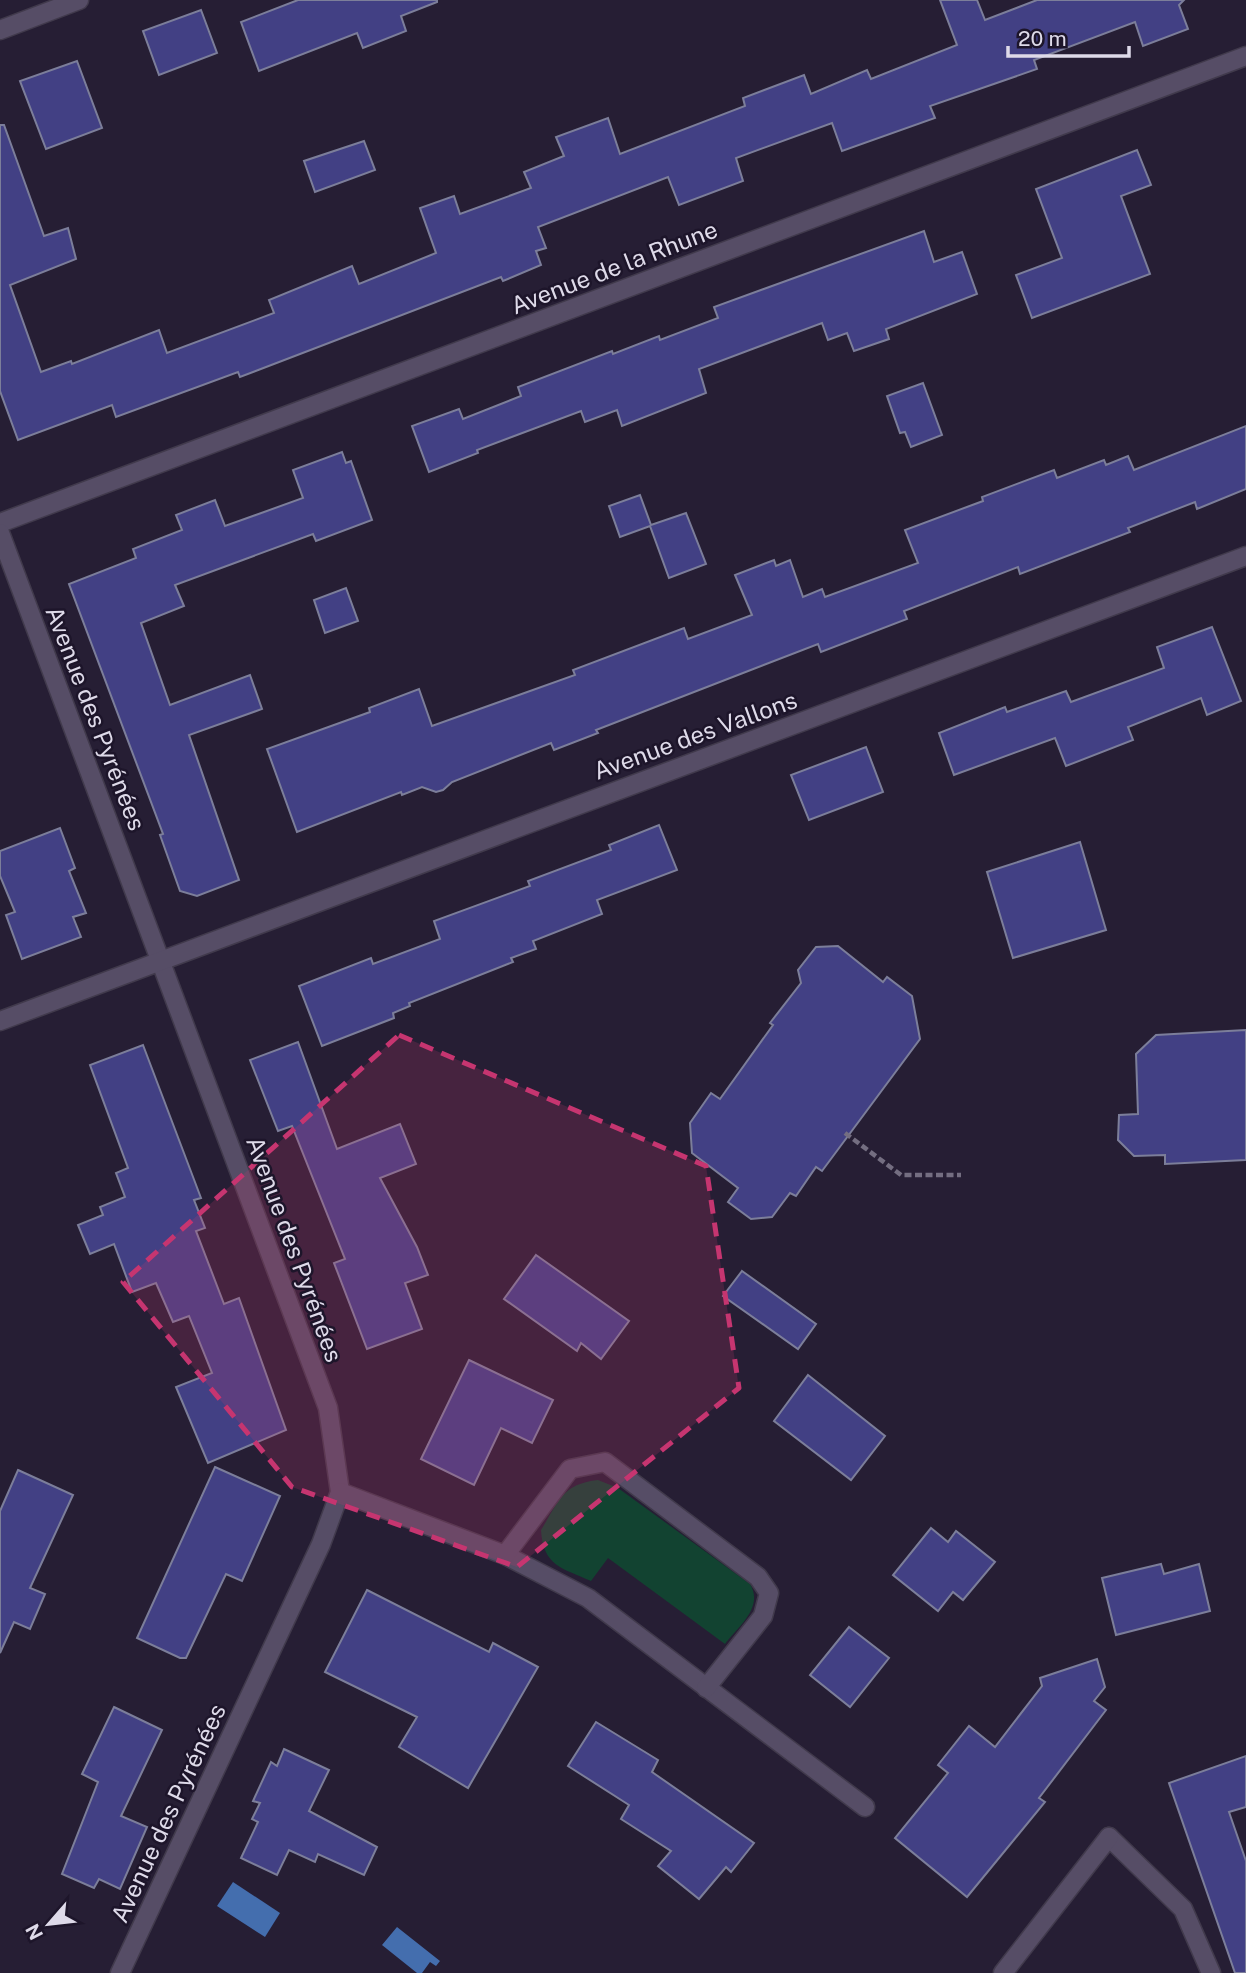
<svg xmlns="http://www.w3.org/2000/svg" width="1246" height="1973" font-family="'Public Sans',sans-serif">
<rect width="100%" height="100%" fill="#261e34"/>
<!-- green -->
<path fill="#124331" d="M598,1480L618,1488L750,1584C764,1607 739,1626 725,1644L608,1558L591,1581C562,1568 543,1566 541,1530C559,1501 562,1484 598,1480Z"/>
<!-- water -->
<g fill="#446eae">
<path d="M233,1882L280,1913L265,1937L217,1906Z"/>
<path d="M397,1927L440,1961L436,1966L430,1962L422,1973H417L382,1945Z"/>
</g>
<!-- building -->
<g fill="#424084" stroke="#7c7e9a" stroke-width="2">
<path d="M298,0H437V2L401,16L406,31L363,48L357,33L259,71L241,22Z"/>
<path d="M940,0H977L985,20L1037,0H1184L1179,5L1188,29L1143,46L1135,22L1034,60L1037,69L930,106L935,118L842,151L832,123L736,158L743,181L679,205L668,177L538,227L546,248L536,251L541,265L503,281L501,277L240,377L238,372L116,417L112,405L18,440L0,391V125H4L44,236L68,228L76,259L10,285L41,372L71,361L72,364L159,330L167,353L274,313L269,300L352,266L359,284L436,253L420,208L454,196L460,214L531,188L524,172L564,156L556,137L608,118L620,154L745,106L743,98L804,75L811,94L867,70L871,79L957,45Z"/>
<path d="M201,10L217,53L159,75L143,31Z"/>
<path d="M77,61L102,128L46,149L20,81Z"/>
<path d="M364,141L375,170L315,192L304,161Z"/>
<path d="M1137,150L1151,185L1121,196L1150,274L1032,318L1016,275L1062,258L1036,189Z"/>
<path d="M924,231L934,262L962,252L977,294L886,329L889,339L854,351L847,333L828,340L822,323L699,369L706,393L622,426L617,410L585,422L581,411L477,450L478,453L429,472L412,426L459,409L463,419L521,396L518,387L612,351L613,354L659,336L660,340L718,318L714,307Z"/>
<path d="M923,383L942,435L911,447L905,432L900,433L887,396Z"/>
<path d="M1246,426V489L1197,509L1195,502L1128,528L1130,532L1020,574L1018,567L904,611L907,619L821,652L818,644L596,730L598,733L554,750L551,743L452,782L443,790L436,792L422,787L402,795L401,792L297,832L267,749L370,712L369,708L419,689L432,726L575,675L573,670L684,628L688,639L752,615L735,575L774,560L776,566L790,560L803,597L822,589L825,597L918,563L905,530L983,501L982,497L1054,470L1057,478L1104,460L1106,465L1128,456L1134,470Z"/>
<path d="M342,452L346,463L351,461L372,520L316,541L313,534L175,585L184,606L141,623L170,705L250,675L262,709L189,735L239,880L197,896L180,891L160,835L163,834L69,584L136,558L133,549L182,530L176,515L215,500L225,526L303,498L293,470Z"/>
<path d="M640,495L651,525L686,513L706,564L669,578L650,526L620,537L609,506Z"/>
<path d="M346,588L358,621L325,633L314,600Z"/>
<path d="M1212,627L1241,701L1207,715L1201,698L1128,727L1133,740L1066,766L1055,738L954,775L939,733L1005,707L1007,712L1066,691L1071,702L1164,668L1157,647Z"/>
<path d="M866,747L883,792L809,820L791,775Z"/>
<path d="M659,825L677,870L597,900L602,914L533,941L536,949L511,958L513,962L409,1003L410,1006L393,1013L394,1018L322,1046L299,986L371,958L373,964L440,939L434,921L530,886L528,881L611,850L609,845Z"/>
<path d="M60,828L75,868L69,871L86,913L73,917L81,937L22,959L6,915L15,912L0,876V851Z"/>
<path d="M1080,842L1106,930L1013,958L987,872Z"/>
<path d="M838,946L883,982L887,977L912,996L920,1039L822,1171L816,1167L796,1196L790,1193L772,1217L751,1219L728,1202L738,1188L692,1153L690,1123L711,1093L720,1099L773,1025L770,1023L801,983L798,970L816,947Z"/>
<path d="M1246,1030V1160L1165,1164V1155L1134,1156L1118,1140L1119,1115L1138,1114L1136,1054L1156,1035Z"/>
<path d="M298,1042L337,1149L400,1124L416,1164L380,1178L417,1247L428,1275L405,1283L422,1329L367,1349L334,1263L345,1259L292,1126L278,1131L250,1060Z"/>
<path d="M143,1045L201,1198L194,1200L205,1228L196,1231L224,1304L239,1298L286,1430L208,1463L176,1387L212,1373L189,1316L173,1322L156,1283L132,1292L114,1244L90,1254L78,1225L103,1215L100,1207L125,1197L116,1173L128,1168L90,1065Z"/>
<path d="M536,1255L629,1321L601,1359L581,1343L577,1351L504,1299Z"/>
<path d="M742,1271L816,1324L798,1349L723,1296Z"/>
<path d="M469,1360L553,1400L532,1443L501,1428L474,1485L421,1459Z"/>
<path d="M808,1375L885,1436L851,1480L774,1421Z"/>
<path d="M215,1467L280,1496L242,1581L226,1574L186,1658H180L137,1638Z"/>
<path d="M18,1470L73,1495L30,1588L45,1594L30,1629L14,1622L0,1653V1511Z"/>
<path d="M931,1528L948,1542L956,1531L995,1562L963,1600L953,1592L938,1611L893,1575Z"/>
<path d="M1161,1564L1164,1574L1199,1564L1210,1611L1116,1635L1102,1578Z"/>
<path d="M367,1590L489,1652L493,1643L538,1667L468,1788L399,1747L417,1717L325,1672Z"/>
<path d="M849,1627L889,1658L850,1707L810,1675Z"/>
<path d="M1097,1659L1105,1687L1094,1701L1106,1710L1039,1798L1045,1802L967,1897L895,1838L948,1773L938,1765L969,1726L995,1747L1042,1686L1040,1678Z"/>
<path d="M114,1707L162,1730L121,1816L147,1827L120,1889L99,1879L94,1888L62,1874L98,1782L82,1774Z"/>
<path d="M596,1722L658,1760L652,1772L754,1843L731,1872L726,1867L699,1899L658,1866L671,1851L621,1819L629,1805L568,1766Z"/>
<path d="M284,1749L329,1770L309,1811L377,1847L364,1875L318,1854L315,1862L289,1850L277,1875L241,1858L258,1822L252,1819L260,1803L253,1801L271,1762L277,1766Z"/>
<path d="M1246,1756V1807L1229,1812L1246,1861V1973H1235L1169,1783Z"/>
</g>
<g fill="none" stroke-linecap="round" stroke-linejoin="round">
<!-- pedestrian casing -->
<g stroke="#413a4c" stroke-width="21">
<path id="pedestrian" d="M1109,1837L1183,1909L1211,1973"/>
</g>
<!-- minor casing -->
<g stroke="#413a4c" stroke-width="21">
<g id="minor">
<path d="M0,30L79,0"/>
<path d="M0,523L1246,56"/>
<path d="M0,533L328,1408L340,1492L321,1544L120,1973"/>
<path d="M0,1021L1246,556"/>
<path d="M340,1492L505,1555L588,1598L865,1807"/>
<path d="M505,1555L570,1469L605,1462L758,1577L769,1593L763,1616L706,1688"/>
<path d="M1003,1973L1109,1837"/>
</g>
</g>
<!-- path -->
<path stroke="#746e81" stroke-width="4.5" stroke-dasharray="7 3.5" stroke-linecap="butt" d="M845,1133L901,1175H961"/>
<!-- pedestrian -->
<use href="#pedestrian" stroke="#564d66" stroke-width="18"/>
<!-- minor -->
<use href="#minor" stroke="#564d66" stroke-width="18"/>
</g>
<!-- marked area -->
<path fill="#c63570" fill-opacity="0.2" stroke="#c63570" stroke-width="5" stroke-dasharray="14 9" stroke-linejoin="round" d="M399,1035L706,1166L739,1388L517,1567L292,1487L123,1282Z"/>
<g text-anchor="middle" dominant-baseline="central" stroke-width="5" stroke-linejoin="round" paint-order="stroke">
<!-- street labels -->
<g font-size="24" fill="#dedae9" stroke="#1d152a">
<text transform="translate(614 267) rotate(-21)">Avenue de la Rhune</text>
<text transform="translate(96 718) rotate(69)">Avenue des Pyrénées</text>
<text transform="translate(695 735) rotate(-20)">Avenue des Vallons</text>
<text transform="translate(295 1249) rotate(70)">Avenue des Pyrénées</text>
<text transform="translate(168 1813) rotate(-65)">Avenue des Pyrénées</text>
</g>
</g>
<!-- north arrow -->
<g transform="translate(49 1924) rotate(242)" stroke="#1d152a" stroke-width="5" paint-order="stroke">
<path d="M0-5L12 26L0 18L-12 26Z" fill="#dedae9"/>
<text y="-10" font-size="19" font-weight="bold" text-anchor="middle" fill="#dedae9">N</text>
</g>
<!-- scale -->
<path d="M1008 46v10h121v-10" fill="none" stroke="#dedae9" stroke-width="3.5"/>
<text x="1018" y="46" font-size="21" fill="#dedae9" stroke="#1d152a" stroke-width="5" paint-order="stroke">20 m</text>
</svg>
